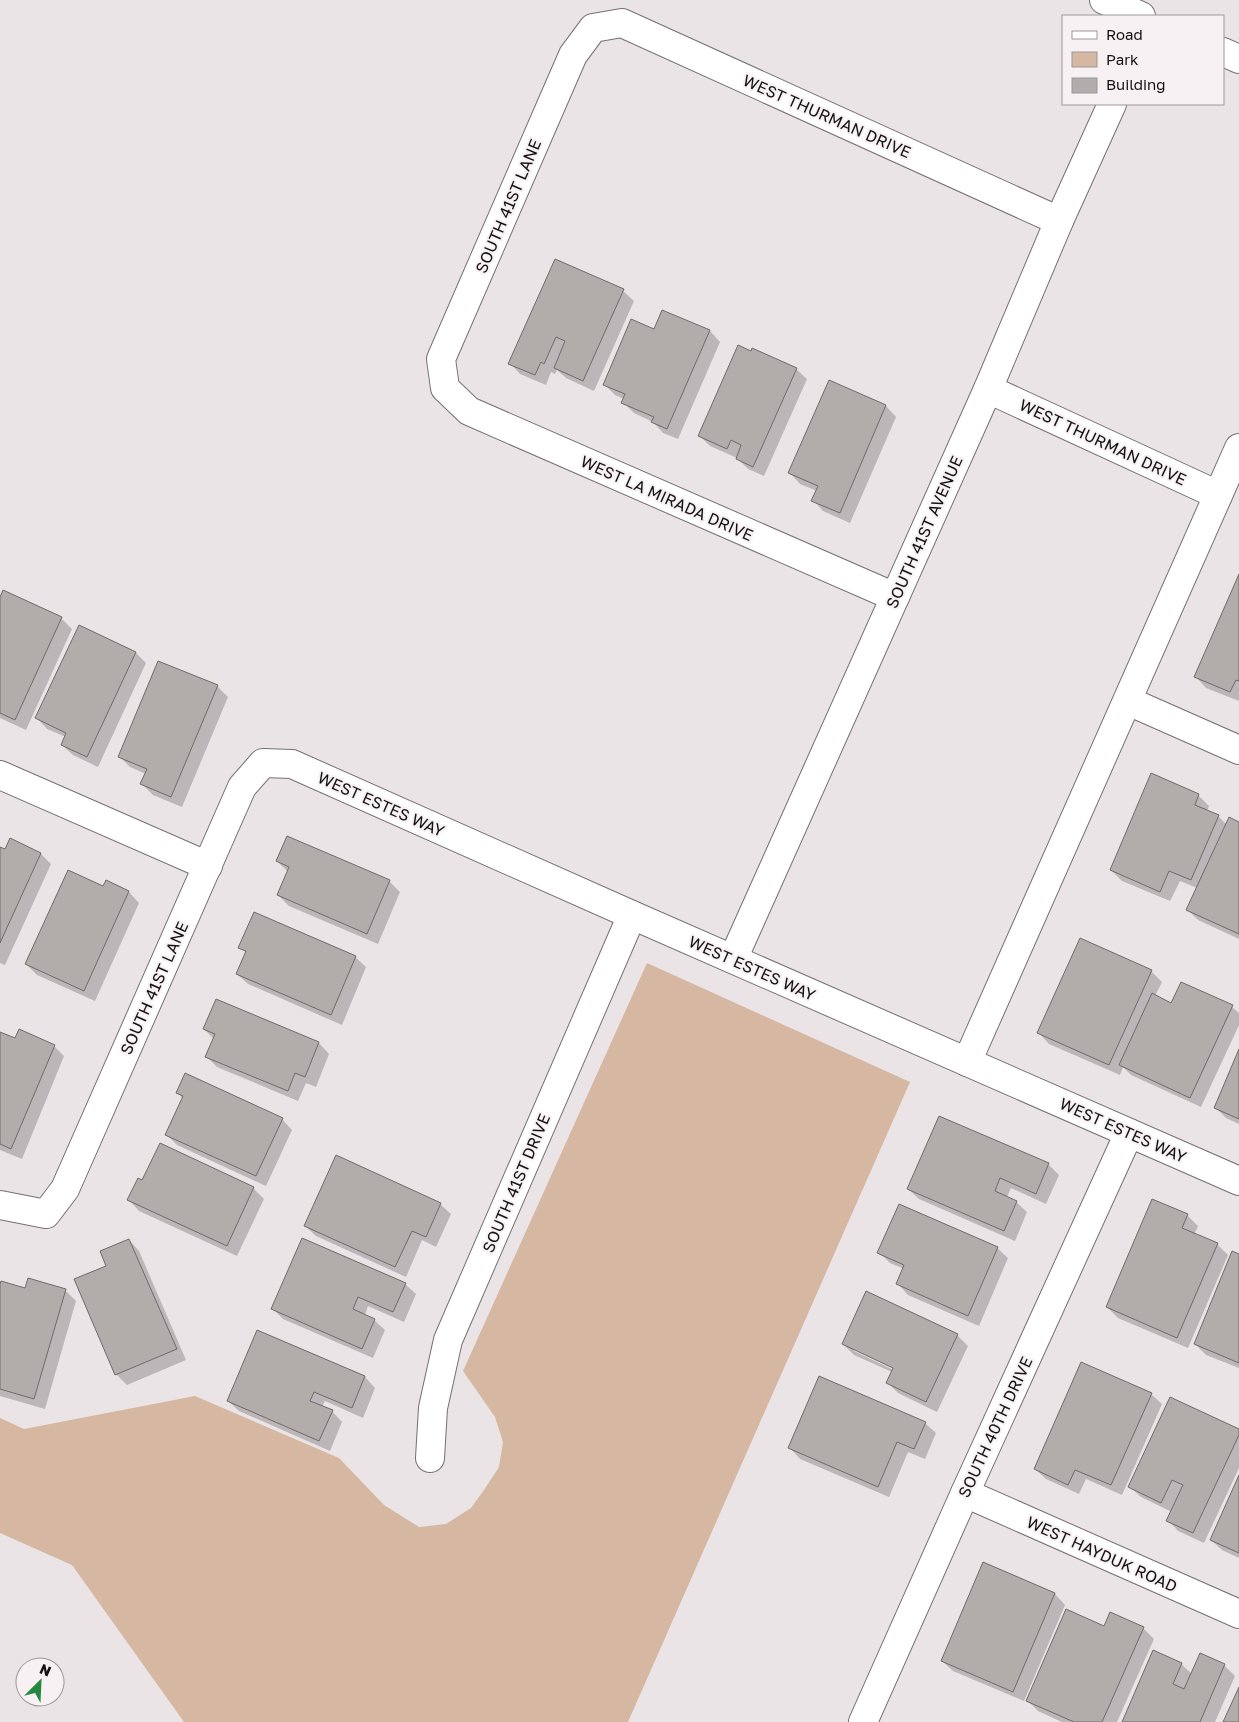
<svg xmlns="http://www.w3.org/2000/svg" width="1239" height="1722" font-family="'Golos Text',sans-serif">
<rect width="100%" height="100%" fill="#eae4e6"/>
<!-- green -->
<path fill="#d5b7a2" d="M647,963L910,1082L628,1722H184L72,1565L0,1533V1418L24,1429L195,1396L339,1458L384,1505L419,1527L446,1524L471,1508L484,1490L499,1467L503,1442L495,1417L463,1371Z"/>
<!-- shadow -->
<g fill="#0003" fill-rule="evenodd">
<path d="M556,260L623,291L634,301L594,391L566,378L557,370L555,374L551,372L546,385L520,374L510,363Z"/>
<path d="M655,330L710,331L720,342L678,439L663,433L653,422L634,413L623,402L624,399L615,395L604,384Z"/>
<path d="M796,369L807,379L764,476L748,469L737,458L710,446L699,435Z"/>
<path d="M830,382L886,406L896,417L850,523L823,511L813,500L817,491L800,484L790,473Z"/>
<path d="M1239,577V701L1206,688L1196,677Z"/>
<path d="M0,600L61,618L72,629L26,730L0,718Z"/>
<path d="M136,653L146,663L98,767L73,755L62,745L66,737L47,729L37,718Z"/>
<path d="M217,686L228,697L182,807L153,795L142,784L146,774L130,767L120,757Z"/>
<path d="M1198,795L1209,806L1207,811L1218,816L1227,825L1239,823V939L1198,920L1188,910L1197,888L1180,881L1170,901L1122,881L1111,870Z"/>
<path d="M287,838L389,881L400,892L378,944L289,906L278,895L288,872L277,861Z"/>
<path d="M0,848L6,851L41,854L51,864L5,965L0,963Z"/>
<path d="M107,882L129,892L139,903L95,1001L37,975L26,964L104,888Z"/>
<path d="M240,947L355,957L366,967L342,1025L248,984L237,974L246,953Z"/>
<path d="M1151,971L1162,982L1155,996L1172,1004L1232,1007L1239,1013V1025L1201,1107L1131,1075L1123,1067L1120,1075L1049,1044L1039,1033Z"/>
<path d="M216,1000L319,1043L329,1054L316,1087L306,1083L298,1101L217,1067L207,1057L214,1039L204,1029Z"/>
<path d="M0,1033L16,1040L54,1046L64,1056L22,1159L0,1150Z"/>
<path d="M1239,1052V1124L1226,1118L1215,1107Z"/>
<path d="M178,1093L282,1119L292,1130L266,1186L177,1145L167,1135L183,1099Z"/>
<path d="M1048,1164L1059,1175L1046,1204L1011,1188L1007,1197L1016,1202L1027,1212L1015,1241L919,1199L908,1189Z"/>
<path d="M143,1182L253,1188L264,1199L237,1256L139,1211L129,1200Z"/>
<path d="M440,1204L451,1214L436,1247L422,1240L406,1277L316,1236L305,1226Z"/>
<path d="M1187,1215L1198,1226L1194,1235L1218,1245L1228,1255L1188,1348L1118,1318L1107,1307Z"/>
<path d="M129,1240L139,1251L186,1360L127,1385L116,1374L76,1280L108,1267Z"/>
<path d="M997,1248L1008,1258L979,1326L908,1295L898,1284L904,1269L890,1263L879,1252Z"/>
<path d="M1239,1256V1368L1206,1355L1195,1344Z"/>
<path d="M405,1284L416,1294L404,1322L368,1306L365,1315L374,1320L385,1330L373,1358L283,1319L273,1309Z"/>
<path d="M0,1288L65,1290L76,1301L45,1409L0,1396Z"/>
<path d="M258,1331L365,1377L375,1388L363,1418L325,1401L322,1407L332,1411L342,1422L330,1451L239,1411L228,1401Z"/>
<path d="M957,1335L968,1346L937,1412L898,1393L888,1383L892,1372L854,1355L843,1344ZM854,1349L899,1370L898,1372L854,1351Z"/>
<path d="M1151,1394L1162,1404L1122,1495L1086,1479L1079,1494L1046,1479L1035,1469Z"/>
<path d="M925,1423L936,1433L925,1459L908,1452L889,1497L800,1459L790,1448Z"/>
<path d="M1239,1431V1468L1204,1543L1178,1531L1168,1520L1172,1512L1141,1497L1130,1487Z"/>
<path d="M1239,1478V1558L1222,1550L1211,1540Z"/>
<path d="M984,1564L1055,1594L1065,1605L1024,1701L953,1671L942,1661Z"/>
<path d="M1111,1614L1143,1628L1154,1639L1117,1722H1062L1038,1711L1027,1700L1104,1628Z"/>
<path d="M1181,1664L1192,1674L1224,1665L1235,1676L1215,1722H1123Z"/>
</g>
<!-- building -->
<g fill="#b2acab" stroke="#706a69">
<path d="M555,259L624,289L583,381L554,368L565,341L556,337L544,364L541,362L535,375L508,364Z"/>
<path d="M662,310L710,330L667,429L651,422L654,417L621,403L625,394L603,385L631,319L654,329Z"/>
<path d="M738,345L751,351L752,348L797,368L753,467L736,459L741,445L731,440L727,449L698,436Z"/>
<path d="M829,380L886,405L840,513L811,501L818,486L788,473Z"/>
<path d="M1239,574V681L1236,680L1230,692L1194,677Z"/>
<path d="M3,590L62,617L15,720L0,713V597Z"/>
<path d="M79,625L136,652L87,757L61,745L66,733L35,718Z"/>
<path d="M158,661L218,685L171,797L140,784L147,769L118,757Z"/>
<path d="M1151,773L1199,794L1195,805L1219,815L1191,880L1169,871L1160,892L1110,870Z"/>
<path d="M1229,817L1239,822V934L1186,910Z"/>
<path d="M287,836L390,880L367,934L277,895L289,867L276,861Z"/>
<path d="M10,838L41,853L0,943V847L5,849Z"/>
<path d="M68,870L103,886L106,880L129,891L84,991L25,964Z"/>
<path d="M254,912L356,956L331,1015L236,974L246,951L238,948Z"/>
<path d="M1080,938L1152,970L1109,1065L1037,1033Z"/>
<path d="M1181,982L1233,1005L1190,1098L1119,1065L1152,993L1171,1003Z"/>
<path d="M216,999L319,1042L305,1077L295,1073L288,1091L205,1057L215,1034L203,1029Z"/>
<path d="M19,1029L55,1045L11,1149L0,1144V1032L15,1038Z"/>
<path d="M1239,1049V1119L1214,1108Z"/>
<path d="M185,1073L283,1118L256,1176L165,1135L183,1096L176,1093Z"/>
<path d="M939,1116L1049,1163L1036,1194L1000,1178L995,1191L1017,1201L1004,1231L907,1189Z"/>
<path d="M160,1143L254,1187L227,1246L127,1200L138,1178L142,1180Z"/>
<path d="M336,1155L441,1203L426,1237L412,1231L395,1267L304,1226Z"/>
<path d="M1152,1199L1188,1214L1182,1228L1218,1243L1177,1338L1106,1307Z"/>
<path d="M899,1204L998,1247L968,1316L896,1284L904,1265L877,1253Z"/>
<path d="M302,1238L406,1283L393,1312L358,1297L353,1309L375,1319L362,1349L271,1309Z"/>
<path d="M129,1239L177,1349L115,1375L74,1279L106,1266L100,1251Z"/>
<path d="M1232,1251L1239,1254V1363L1194,1344Z"/>
<path d="M28,1278L66,1289L34,1399L0,1389V1284L1,1281L25,1288Z"/>
<path d="M866,1291L958,1334L926,1402L886,1383L893,1368L842,1344Z"/>
<path d="M257,1330L365,1376L352,1408L314,1392L310,1401L333,1410L319,1441L227,1401Z"/>
<path d="M1081,1362L1152,1393L1111,1485L1075,1470L1068,1485L1034,1469Z"/>
<path d="M819,1376L926,1422L914,1449L897,1442L878,1487L788,1448Z"/>
<path d="M1170,1397L1239,1429V1435L1193,1533L1166,1521L1183,1485L1172,1480L1161,1503L1128,1487Z"/>
<path d="M1239,1475V1553L1210,1540Z"/>
<path d="M983,1562L1055,1593L1013,1692L941,1661Z"/>
<path d="M1066,1609L1104,1626L1110,1612L1144,1627L1102,1722H1074L1026,1701Z"/>
<path d="M1153,1650L1182,1663L1173,1684L1184,1689L1200,1653L1225,1664L1200,1722H1122Z"/>
<path d="M1239,1687V1722H1223Z"/>
</g>
<g fill="none" stroke-linecap="round" stroke-linejoin="round">
<!-- street casing -->
<g stroke="#767072" stroke-width="30">
<g id="street">
<path d="M988,389L1218,495"/>
<path d="M895,597L469,411L445,388L441,359L573,55L593,28L622,23L1059,221"/>
<path d="M1128,701L1239,750"/>
<path d="M0,775L208,866"/>
<path d="M733,959L988,389L1059,221L1112,104"/>
<path d="M967,1062L1239,448"/>
<path d="M0,1205L46,1214L65,1189L242,787L263,763L292,764L632,915L1239,1181"/>
<path d="M430,1458L433,1408L448,1340L632,915"/>
<path d="M965,1493L1239,1614"/>
<path d="M863,1722L965,1493L1129,1133"/>
</g>
</g>
<!-- secondary casing -->
<g stroke="#767072" stroke-width="30">
<g id="secondary">
<path d="M1104,0L1141,16"/>
<path d="M1223,52L1239,59"/>
</g>
</g>
<!-- street -->
<use href="#street" stroke="#fff" stroke-width="28"/>
<!-- secondary -->
<use href="#secondary" stroke="#fff" stroke-width="28"/>
</g>
<g text-anchor="middle" dominant-baseline="central" stroke-width="4" stroke-linejoin="round" paint-order="stroke">
<!-- street labels -->
<g font-size="16" fill="#131112" stroke="#f7f1f3">
<text transform="translate(827 116) rotate(24)">WEST THURMAN DRIVE</text>
<text transform="translate(508 206) rotate(-67)">SOUTH 41ST LANE</text>
<text transform="translate(1103 442) rotate(25)">WEST THURMAN DRIVE</text>
<text transform="translate(667 498) rotate(24)">WEST LA MIRADA DRIVE</text>
<text transform="translate(924 532) rotate(-66)">SOUTH 41ST AVENUE</text>
<text transform="translate(381 804) rotate(24)">WEST ESTES WAY</text>
<text transform="translate(752 968) rotate(24)">WEST ESTES WAY</text>
<text transform="translate(154 988) rotate(-66)">SOUTH 41ST LANE</text>
<text transform="translate(1123 1130) rotate(24)">WEST ESTES WAY</text>
<text transform="translate(516 1183) rotate(-67)">SOUTH 41ST DRIVE</text>
<text transform="translate(995 1427) rotate(-65)">SOUTH 40TH DRIVE</text>
<text transform="translate(1102 1554) rotate(24)">WEST HAYDUK ROAD</text>
</g>
</g>
<!-- legend -->
<rect x="1062" y="15" width="162" height="90" fill="#f7f1f3" stroke="#9c9799"/>
<rect x="1072" y="31" width="25" height="8" fill="#ffffff" stroke="#9c9799"/>
<text x="1106" y="40" font-size="15" fill="#131112">Road</text>
<rect x="1072" y="52" width="25" height="15" fill="#d5b7a2" stroke="#9c9799"/>
<text x="1106" y="65" font-size="15" fill="#131112">Park</text>
<rect x="1072" y="78" width="25" height="15" fill="#b2acab" stroke="#9c9799"/>
<text x="1106" y="90" font-size="15" fill="#131112">Building</text>
<!-- north arrow -->
<g transform="translate(40 1682) rotate(24)"><circle r="24" fill="#f7f1f3" stroke="#9c9799"/>
<path d="M0-4L9 19L0 12L-9 19Z" fill="#24893e"/>
<text y="-8" font-size="14" font-weight="bold" text-anchor="middle" fill="#131112">N</text>
</g>
</svg>
